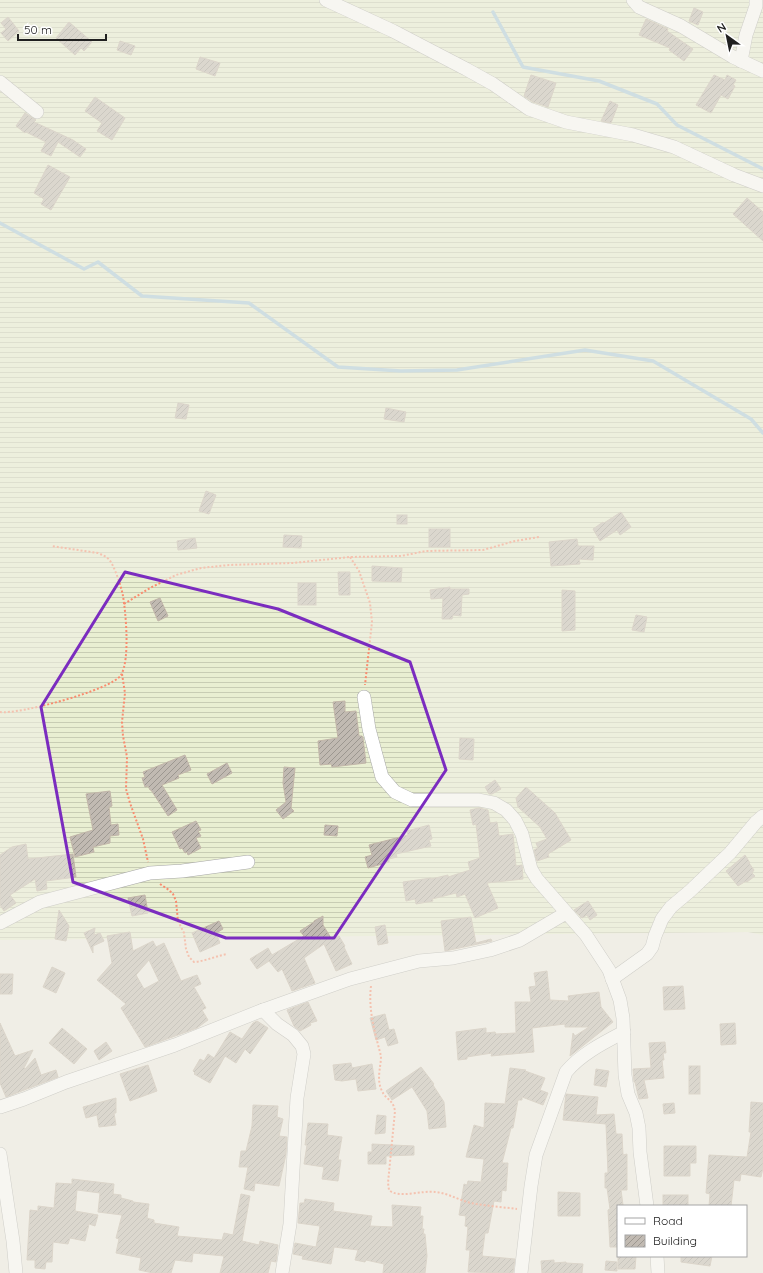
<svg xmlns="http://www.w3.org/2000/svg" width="763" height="1273" font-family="Quicksand,sans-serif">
<defs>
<pattern id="farmland-rules" width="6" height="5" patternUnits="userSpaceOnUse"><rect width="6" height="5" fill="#e9efd2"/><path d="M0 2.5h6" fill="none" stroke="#c8cdb4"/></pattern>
<pattern id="building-hatch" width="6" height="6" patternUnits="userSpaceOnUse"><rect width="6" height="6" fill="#c1bab2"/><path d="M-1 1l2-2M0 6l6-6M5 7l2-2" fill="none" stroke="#9c9790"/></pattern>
</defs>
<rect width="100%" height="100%" fill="#f0eee6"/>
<!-- farmland -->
<path fill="url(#farmland-rules)" d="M0,0H763V935L748,932L0,940Z"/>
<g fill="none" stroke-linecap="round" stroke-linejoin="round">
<!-- stream -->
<g stroke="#a7cbdd" stroke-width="3.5">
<path d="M493,12L523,67L599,81L657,104L677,125L763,169"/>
<path d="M0,223L84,269L98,262L142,296L249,303L338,367L401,371L457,370L585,350L653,361L751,419L763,433"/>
</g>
</g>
<!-- building -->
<g fill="url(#building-hatch)" stroke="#c2b6a9" fill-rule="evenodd">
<path d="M694,8L703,12L698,25L689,21Z"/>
<path d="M8,17L19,31L8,41L1,33L6,29L1,23Z"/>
<path d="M646,19L668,29L667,31L693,49L684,61L669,50L670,48L639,35Z"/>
<path d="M69,22L92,42L84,51L81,48L75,55L56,38Z"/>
<path d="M120,41L135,46L131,55L117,50Z"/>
<path d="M200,57L220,63L215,76L196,69Z"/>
<path d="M531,75L556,83L548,107L533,102L524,96Z"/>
<path d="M714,75L725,80L727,75L736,80L733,85L735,86L728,99L721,95L711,113L696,105Z"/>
<path d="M95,97L125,118L112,140L97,131L102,123L85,111Z"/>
<path d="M610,101L618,105L611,123L601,121Z"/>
<path d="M25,113L36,120L34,122L73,140L86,149L80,157L58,142L51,156L41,151L46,142L26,132L25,133L16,126Z"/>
<path d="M48,165L70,177L51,210L41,204L44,199L34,193Z"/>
<path d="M747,198L763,212V241L733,214Z"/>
<path d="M178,403L189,405L186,419L175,418Z"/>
<path d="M386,408L406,412L404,422L384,419Z"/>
<path d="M206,491L216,495L209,514L199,511Z"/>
<path d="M621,512L631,527L620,535L617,530L600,541L593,529L603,522L604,523Z"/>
<rect x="397" y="515" width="10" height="9"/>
<rect x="429" y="529" width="21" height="18"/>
<path d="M284,535L302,536L301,548L283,547Z"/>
<path d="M195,538L197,548L178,550L177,541Z"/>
<path d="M577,539L578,546H594L593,560L579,559L580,564L551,566L549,542Z"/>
<path d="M372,566L402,568L401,582L372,581Z"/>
<path d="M338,572H350V595H339Z"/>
<rect x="298" y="583" width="18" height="22"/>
<path d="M450,587V589H469V594L462,595L461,616L453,615L452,619H442L443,598L431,599L430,590Z"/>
<path d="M562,590L575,591V630L562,631Z"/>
<path d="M160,598L168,616L158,621L150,602Z"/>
<path d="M636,615L647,617L644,632L632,630Z"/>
<path d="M345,701V712L356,711L359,736H362L363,738L366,763L332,767L331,764L320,765L318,741L338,738L333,702Z"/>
<path d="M460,738L474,739L473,760L459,759Z"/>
<path d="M185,755L191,770L178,775L179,778L162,785L177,810L168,816L151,790H150L148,786L145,787L142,778L145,777L143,772Z"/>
<path d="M227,763L232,773L212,784L207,774Z"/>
<path d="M284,767L295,768L291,808L294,811L283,819L276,810L286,802L283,783Z"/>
<path d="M495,780L501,789L492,794H489L485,787Z"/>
<path d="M526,787L555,813L571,840L548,854L549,857L537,861L534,850L538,848L536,843L547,839L540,827L518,807L516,798Z"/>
<path d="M110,791L112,806L109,807L111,825L118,824L119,835L110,836V843L93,847L94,852L75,857L70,837L93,830L86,794Z"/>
<path d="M479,808L488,810L490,823L497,822L499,836L513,834L516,866L522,865L523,879L487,883L498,908L475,918L465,894L457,897L456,893L432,899L433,901L416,904L415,899L406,901L403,882L431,878V879L448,875V877L470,870L468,862L480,858L476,824L473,825L470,810Z"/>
<path d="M196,821L201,830L198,831L201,836L196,838L201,848L188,855L187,852L185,853L182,848L180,849L172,832Z"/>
<path d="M325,825L338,826L337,836L324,835Z"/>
<path d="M429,825L432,839L429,840L431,846L396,854L397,857L389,859V862L368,868L365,857L372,855L369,845L408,835L407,831Z"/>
<path d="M26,844L28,859L73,854L76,877L46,881L47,889L37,891L35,879L10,895L16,903L4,911L0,905V855L12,847Z"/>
<path d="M745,855L750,863H749L754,870L752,873L755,876L747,882L746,881L738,886L726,871Z"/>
<path d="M145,895L148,913L132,916L128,898Z"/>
<path d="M588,901L597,915L590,920L587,915L582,918L574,910Z"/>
<path d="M59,910L69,926L66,941L55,939Z"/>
<path d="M323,916V925L331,938L333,937L334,939L339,936L345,946L344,947L352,964L336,971L324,944L304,958L315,983L292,991L282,969L278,972L269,961L257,969L250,959L268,948L272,955L304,936L300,931L314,922V921Z"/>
<path d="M471,917L476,943L491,939L492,941L445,951L441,921Z"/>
<path d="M219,921L223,929L216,933L220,943L200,952L192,933Z"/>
<path d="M385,925L388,943L378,945L375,927Z"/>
<path d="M95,928L94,935L100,933L104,941L93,946V953L84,933Z"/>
<path d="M130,932L133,951L153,941L156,947L164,943L181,981L197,975L201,984L194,987L206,1008L202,1010L208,1020L197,1028L145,1047L121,1008L126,1004L97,980L112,963L107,936ZM149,960L159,981L144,989L136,975Z"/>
<path d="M52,967L65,973L56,993L43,987Z"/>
<path d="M547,971L550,1000L569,1001L568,996L599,992L601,1007L613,1022L570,1056L573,1033L575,1036L589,1027H565V1024L532,1028L534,1052L491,1056L492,1053L467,1057V1059L458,1060L456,1032L486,1028V1033L495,1032L496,1034L516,1033L515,1002H531L529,987L536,986L534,973Z"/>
<path d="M0,974H13L12,994H0Z"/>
<path d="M683,986L685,1009L664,1010L663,987Z"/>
<path d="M308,1002L317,1021L310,1023L311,1025L300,1031L294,1026L287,1010Z"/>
<path d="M385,1014L389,1030L394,1029L398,1043L388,1046L385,1037L376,1040L370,1018Z"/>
<path d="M257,1021L268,1028L250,1054L245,1049L236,1063L225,1056L210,1083L194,1074L195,1073L193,1071L200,1059L204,1061L208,1054L214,1058L230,1032L242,1039L253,1023Z"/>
<path d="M0,1023L15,1056L33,1050L24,1068L25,1069L35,1058L41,1075L56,1070L58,1077L6,1097L0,1083Z"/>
<path d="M735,1023L736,1044L721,1045L720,1024Z"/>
<path d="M62,1028L87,1049L74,1064L49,1043Z"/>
<path d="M106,1042L112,1051L99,1060L94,1051Z"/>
<path d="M665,1042L666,1053H663L664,1060H662L664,1078L644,1080L648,1098L639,1099L635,1082H634L633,1069L651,1068L649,1043Z"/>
<path d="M351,1063L352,1068L372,1064L376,1089L358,1091L356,1079L342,1081L335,1080L333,1065Z"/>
<path d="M148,1065L157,1091L130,1101L120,1074Z"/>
<rect x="689" y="1066" width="11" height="28"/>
<path d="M421,1067L434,1084L433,1085L444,1102L446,1127L429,1129L427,1111L412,1087L392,1100L386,1091Z"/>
<path d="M510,1068L526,1070L525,1071L545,1078L540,1090L548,1093L543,1105L522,1097V1100H518L513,1128H511L502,1163H508L506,1191L502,1190L501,1202L494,1201L488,1233H485L482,1256L515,1259L513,1273L468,1272L470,1250H466L468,1227L465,1226L466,1216L459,1215L464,1184L467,1185L468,1181L481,1182L484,1159L466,1157L474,1125L484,1128L485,1103L505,1104Z"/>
<path d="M596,1069L609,1071L606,1087L594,1085Z"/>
<path d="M566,1094L598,1097L596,1115L614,1114L616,1134H622L623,1155L627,1154V1190H621L623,1205L618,1206V1247H610L608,1210L610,1209L607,1188H605V1173H608L606,1124L563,1120Z"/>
<path d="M116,1098V1113H114L116,1125L99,1127L97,1115L86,1118L83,1107Z"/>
<path d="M751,1102L763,1103V1168L761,1177L741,1174L740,1181L734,1180L731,1206H709L710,1194L706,1193L709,1155L747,1157L751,1132H749Z"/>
<path d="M674,1103L675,1113L664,1114L663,1104Z"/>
<path d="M253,1105L278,1106L277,1117L283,1119L279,1136L287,1137L286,1154L279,1186L255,1183L254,1191L244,1189L248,1167H239L241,1151H246L252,1126Z"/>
<path d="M377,1115L386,1116L385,1133L375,1134Z"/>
<path d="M308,1123L328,1124L327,1135L342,1137L338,1160H341L338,1181L322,1179L324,1167L304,1164L307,1145H305Z"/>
<path d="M372,1144L414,1146V1155L386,1156V1164H368V1152H372Z"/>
<path d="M664,1146H696V1163H690V1176H664Z"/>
<path d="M72,1179L114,1184L113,1194L121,1195V1198L133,1201V1202L149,1204L147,1218L154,1220V1223L179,1227L177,1236L222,1240L224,1233L233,1235L241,1194L250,1196L242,1241L259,1245L260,1241L278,1245L276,1262L271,1261L268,1273H220L224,1256L193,1253L192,1262L175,1260L171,1273H153L139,1270L141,1258L116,1253L119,1239L116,1238L122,1215L98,1212L100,1193L77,1190L75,1211L98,1215L95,1226L89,1224L85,1241L70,1238L68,1244L53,1242L52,1262H46L45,1269L35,1268V1260H27L30,1210L38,1211V1206L54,1208L56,1183L72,1184Z"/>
<path d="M558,1192L580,1193V1216H558Z"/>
<rect x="663" y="1195" width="25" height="11"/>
<path d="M305,1199L334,1203L333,1211L372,1216L370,1226L393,1227L392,1205L421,1207L420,1216H423L422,1229H424L423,1234H425L427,1256L425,1273H383L384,1264L366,1260L365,1262L355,1260L358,1250L334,1247L331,1264L302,1259L303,1256L293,1254L295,1243L316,1247L320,1226L298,1223L300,1203H304Z"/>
<path d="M618,1256H636L635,1269H618Z"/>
<path d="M681,1256H712L710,1266L681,1262Z"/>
<path d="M554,1260V1263L566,1262V1263L583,1264L582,1273H542L541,1261Z"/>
<path d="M606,1261L617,1262V1271L605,1270Z"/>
</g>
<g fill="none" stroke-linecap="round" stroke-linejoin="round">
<!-- minor casing -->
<g stroke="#a7a7a7" stroke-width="14">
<g id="minor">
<path d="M326,0L393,31L466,69L493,84L529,109L566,122L633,135L674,147L734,175L763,186"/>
<path d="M633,0L639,7L681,26L733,57L763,71"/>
<path d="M741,61L746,35L756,6V0"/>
<path d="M0,82L37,112"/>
<path d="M364,697L369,729L382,777L395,792L412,800H479L494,803L506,810L515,820L522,834L531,869L537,879L586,935L609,970L620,1000L623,1018L625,1075L628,1094L636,1113L639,1128L640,1152L647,1206"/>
<path d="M0,923L40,902L150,873L182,871L248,862"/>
<path d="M612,979L647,954L652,947L655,936L662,919L671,907L690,891L730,853L756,822L763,816"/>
<path d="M263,1010L277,1024L293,1035L302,1046L304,1054L297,1098L290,1224L282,1273"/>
<path d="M0,1107L24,1099L66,1082L175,1045L263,1010L350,979L419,961L453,958L490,950L520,940L566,913"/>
<path d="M0,1154L13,1241L16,1273"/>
<path d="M657,1256L658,1273"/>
<path d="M521,1273L531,1186L536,1155L566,1072C581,1054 603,1043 624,1032"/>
</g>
</g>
<!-- path -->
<g stroke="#f98c6f" stroke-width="2" stroke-dasharray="2 2" stroke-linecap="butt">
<path d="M350,557L359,571L370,603L372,622L365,685"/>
<path d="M124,604L150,588L176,575L201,568L229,565L293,563L350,557L401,556L426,551L483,550L515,541L539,537"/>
<path d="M122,674L125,693L122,722L123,736L127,757L126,789L130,803L143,839L148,862"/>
<path d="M0,712C17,715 112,690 121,675C130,660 126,614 123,596C121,586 117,574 112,564C109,558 105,556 98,553L51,546"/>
<path d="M160,884L169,890L173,894L176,901L178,921L184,933L186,949L189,957L194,962C206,961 216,956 227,954"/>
<path d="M371,986C368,1010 375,1033 381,1056C381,1067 376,1079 382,1091C386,1100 393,1099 395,1111L388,1183L389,1190C398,1199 423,1190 435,1192C448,1193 458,1200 471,1203C486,1206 502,1207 517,1209"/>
</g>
<!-- minor -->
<use href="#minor" stroke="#fff" stroke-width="13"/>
</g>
<!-- marked area -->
<path d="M0 0H763V1273H0ZM125,572L278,609L410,662L446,770L334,938H226L73,882L41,707Z" fill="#f0eee6" fill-opacity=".55" fill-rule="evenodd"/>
<path fill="none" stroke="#7b2cbf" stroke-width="3" stroke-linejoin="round" d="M125,572L278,609L410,662L446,770L334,938H226L73,882L41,707Z"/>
<!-- legend -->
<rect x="617" y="1205" width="130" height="52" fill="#ffffff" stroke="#a6a6a6"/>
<rect x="625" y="1218" width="20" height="6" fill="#ffffff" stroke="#a6a6a6"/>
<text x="653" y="1225" font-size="12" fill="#202020">Road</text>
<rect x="625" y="1235" width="20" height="12" fill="url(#building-hatch)" stroke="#a6a6a6"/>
<text x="653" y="1245" font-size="12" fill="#202020">Building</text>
<!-- north arrow -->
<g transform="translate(727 36) rotate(327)" stroke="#ffffff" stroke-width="3" paint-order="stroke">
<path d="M0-3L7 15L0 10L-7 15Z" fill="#202020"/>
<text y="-6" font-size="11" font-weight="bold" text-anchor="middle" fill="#202020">N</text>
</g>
<!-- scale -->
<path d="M18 34v6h88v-6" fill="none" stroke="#202020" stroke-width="2"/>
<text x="24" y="34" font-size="12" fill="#202020" stroke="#ffffff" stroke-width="3" paint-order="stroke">50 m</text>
</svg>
